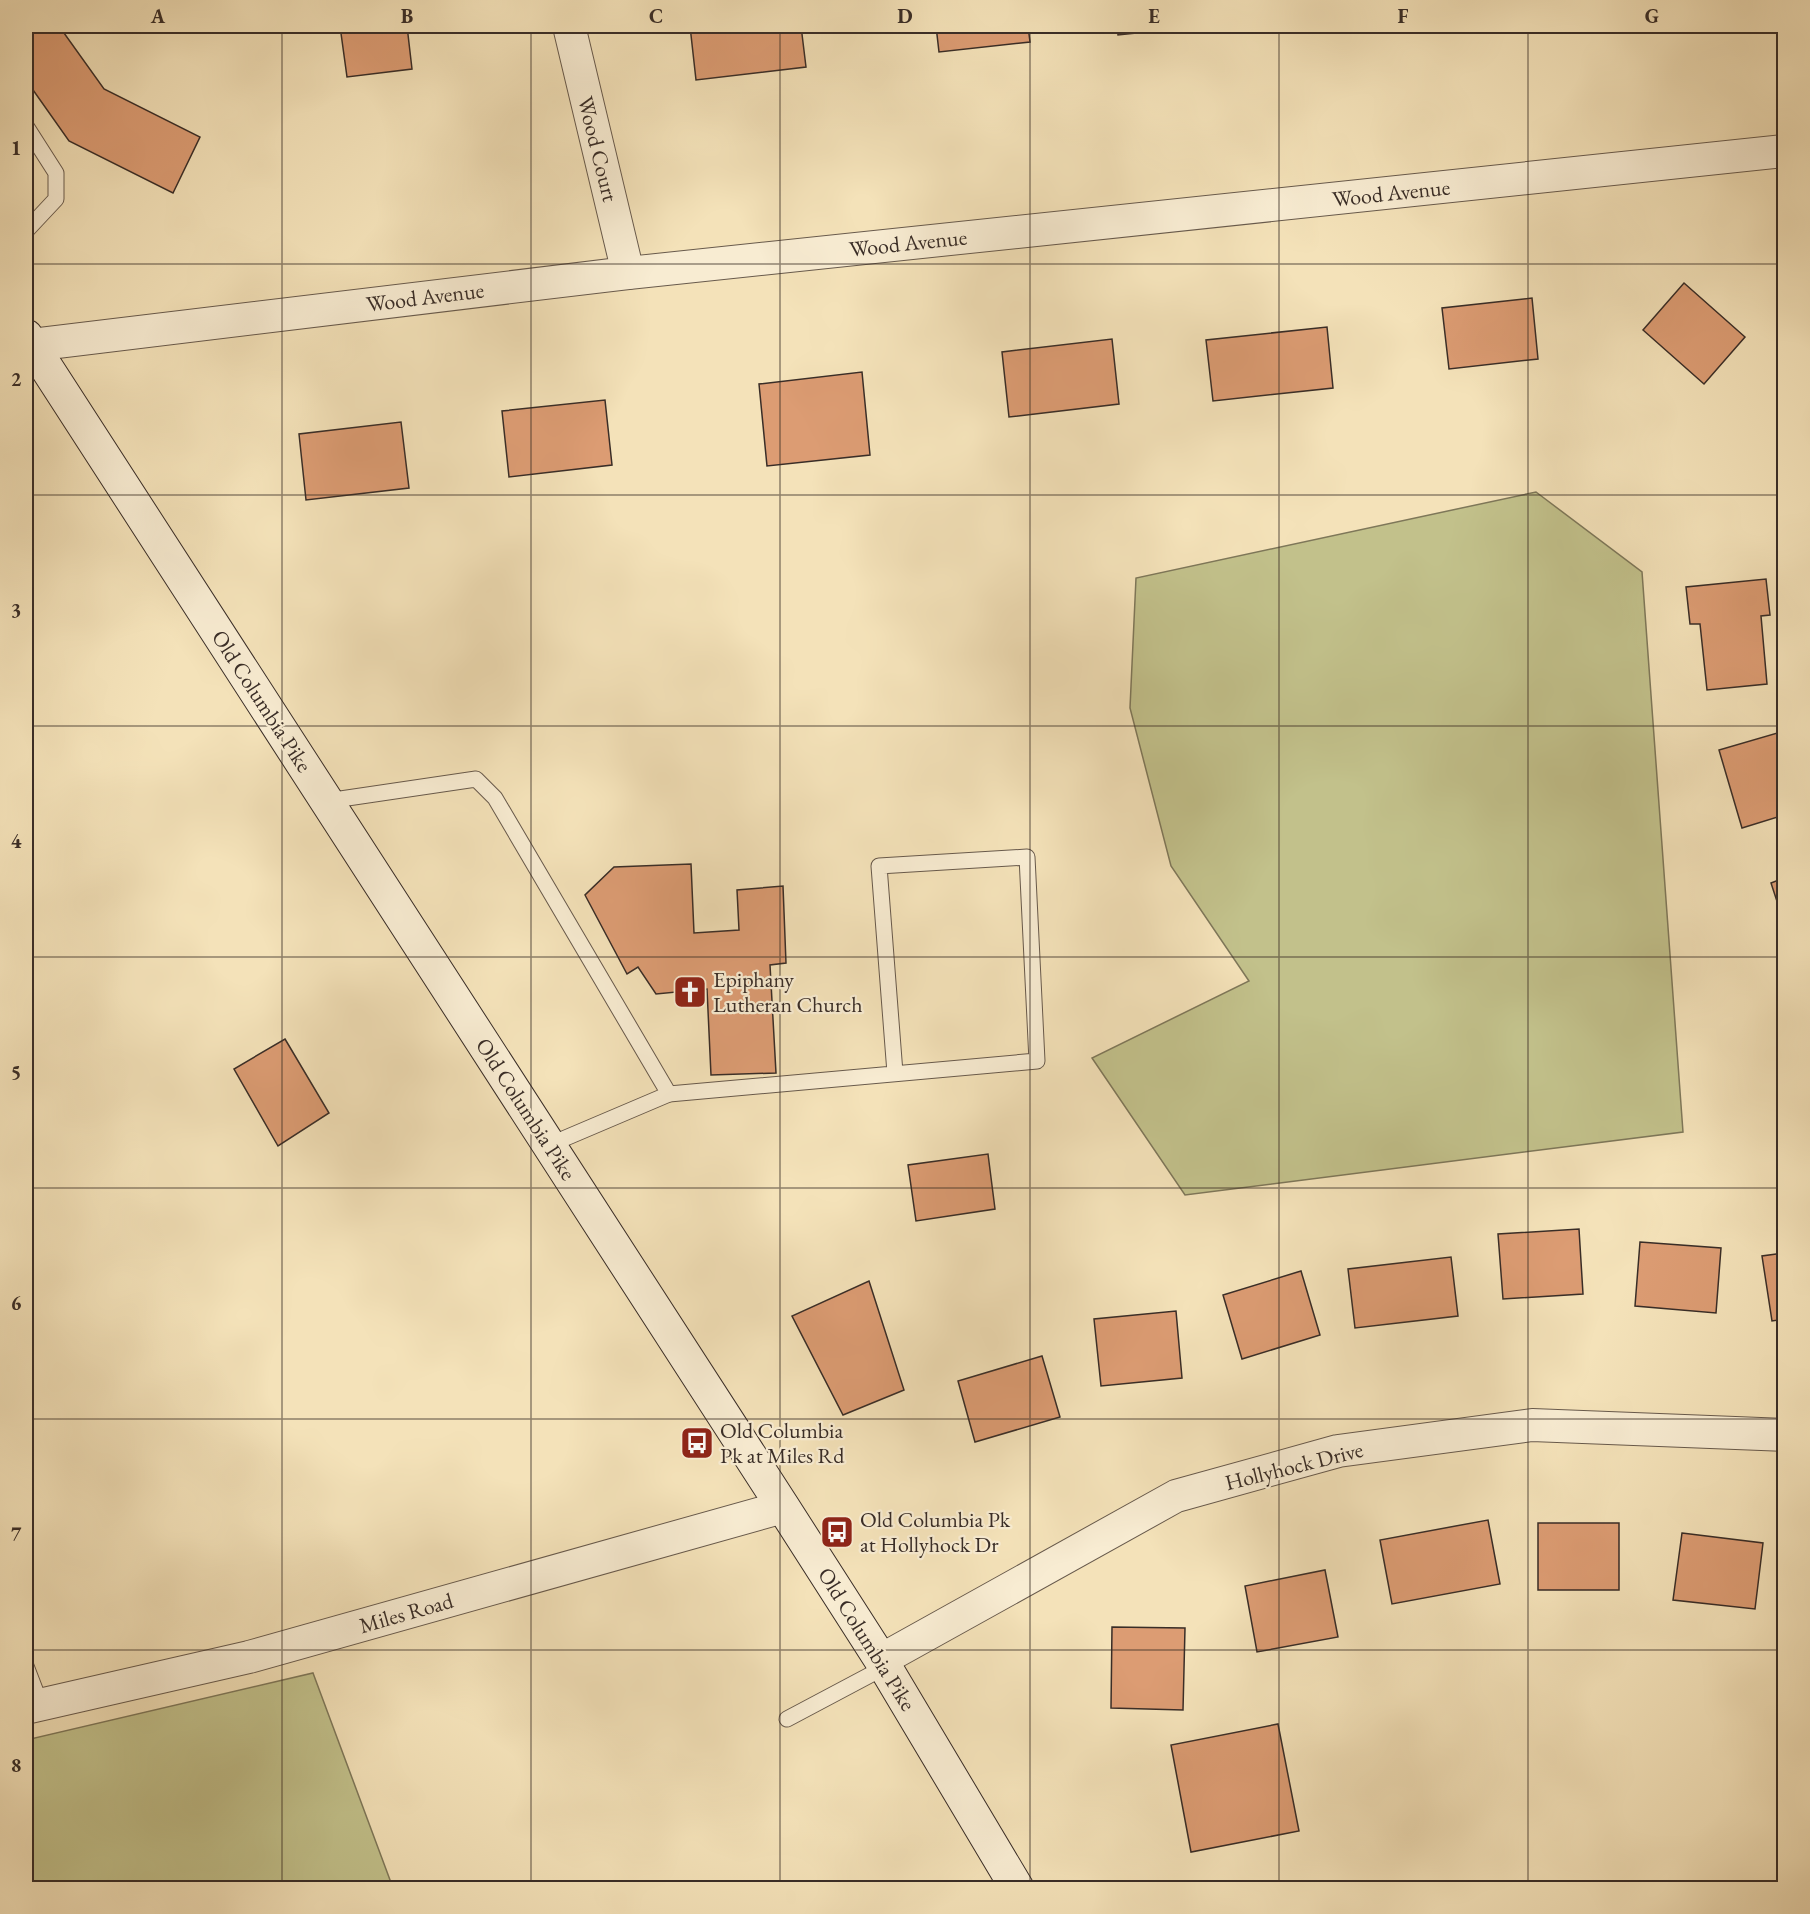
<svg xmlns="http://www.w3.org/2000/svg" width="1810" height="1914" font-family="'EB Garamond',serif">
<rect width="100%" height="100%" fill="#f4e2b9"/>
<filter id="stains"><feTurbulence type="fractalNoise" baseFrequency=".00333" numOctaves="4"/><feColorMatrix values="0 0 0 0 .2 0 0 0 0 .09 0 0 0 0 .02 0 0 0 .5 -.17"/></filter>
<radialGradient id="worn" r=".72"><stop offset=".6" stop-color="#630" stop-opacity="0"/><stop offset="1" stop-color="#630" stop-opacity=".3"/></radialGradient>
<!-- green -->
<g fill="#c2c18b" stroke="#7e7759" stroke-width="1.5">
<path d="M1536,492L1642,572L1683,1132L1185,1195L1092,1058L1249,981L1171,866L1130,708L1136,578Z"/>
<path d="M313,1673L393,1888H26V1740Z"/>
</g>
<!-- building -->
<g fill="#dc9c73" stroke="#392d27" stroke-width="1.5">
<path d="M26,26H59L104,89L200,137L173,193L69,141L26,80Z"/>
<path d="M340,26H407L412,69L347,77Z"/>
<path d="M690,26H801L806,67L696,80Z"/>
<path d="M936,26H1028L1030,42L939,52Z"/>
<path d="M1117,26H1194V27L1118,35Z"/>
<path d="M1684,283L1745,337L1704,384L1643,330Z"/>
<path d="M1532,298L1538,359L1449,369L1442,308Z"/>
<path d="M1327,327L1333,388L1213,401L1206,340Z"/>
<path d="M1112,339L1119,404L1009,417L1002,352Z"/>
<path d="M862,372L870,455L767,466L759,384Z"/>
<path d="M605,400L612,465L509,477L502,411Z"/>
<path d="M401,422L409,488L306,500L299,434Z"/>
<path d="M1766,579L1770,615L1761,616L1767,684L1707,690L1700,624H1690L1686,587Z"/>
<path d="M1784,731V815L1742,828L1719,750Z"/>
<path d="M691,864L694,933L739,930L737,890L783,886L786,963L770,965L776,1073L711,1075L707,989L656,994L638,967L627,974L585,895L614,867Z"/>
<path d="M1784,878V923L1771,883Z"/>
<path d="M285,1039L329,1113L278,1146L234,1069Z"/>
<path d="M988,1154L995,1209L916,1221L908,1165Z"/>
<path d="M1579,1229L1583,1294L1503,1299L1498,1234Z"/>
<path d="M1640,1242L1721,1248L1716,1313L1635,1306Z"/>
<path d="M1784,1253V1319L1772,1321L1762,1256Z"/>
<path d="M1451,1257L1458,1316L1355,1328L1348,1269Z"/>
<path d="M1301,1271L1320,1335L1242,1359L1223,1295Z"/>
<path d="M869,1281L904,1390L843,1415L792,1316Z"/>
<path d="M1176,1311L1182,1378L1101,1386L1094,1319Z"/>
<path d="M1042,1356L1060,1417L975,1442L958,1381Z"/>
<path d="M1488,1520L1500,1584L1392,1604L1380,1540Z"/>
<rect x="1538" y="1523" width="81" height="67"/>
<path d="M1682,1533L1763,1543L1755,1609L1673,1600Z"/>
<path d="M1325,1570L1338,1637L1257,1652L1245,1586Z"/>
<path d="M1112,1627L1185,1628L1183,1710L1111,1708Z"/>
<path d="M1278,1724L1299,1831L1191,1852L1171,1745Z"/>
</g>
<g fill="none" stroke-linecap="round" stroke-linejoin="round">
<!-- service casing -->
<g stroke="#685a4c" stroke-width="17">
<g id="service">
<path d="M26,126L56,173V199L26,231"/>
<path d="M327,801L476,779L495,798L669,1094L549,1145"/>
<path d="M669,1094L1037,1061L1027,857L879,866L895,1073"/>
<path d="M26,1666L41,1705"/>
<path d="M787,1719L885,1667"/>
</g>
</g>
<!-- minor casing -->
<g stroke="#685a4c" stroke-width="34">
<g id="minor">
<path d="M569,26L628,273"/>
<path d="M32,345L628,273L1784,151"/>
<path d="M881,1660L1176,1496L1338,1451L1532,1425L1784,1435"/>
<path d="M26,1708L249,1657L783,1507"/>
</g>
</g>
<!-- secondary casing -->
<g stroke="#392d27" stroke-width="35">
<path id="secondary" d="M26,336L783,1507L881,1660L1017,1888"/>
</g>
<!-- service -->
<use href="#service" stroke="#f8ecd2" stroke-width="15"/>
<!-- minor -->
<use href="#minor" stroke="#f8ecd2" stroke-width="32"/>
<!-- secondary -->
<use href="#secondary" stroke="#f8ecd2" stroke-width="33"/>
</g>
<!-- grid -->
<path fill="none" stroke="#392d27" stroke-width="1.5" stroke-opacity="0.55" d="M282,26V1888M531,26V1888M780,26V1888M1030,26V1888M1279,26V1888M1528,26V1888M26,264H1784M26,495H1784M26,726H1784M26,957H1784M26,1188H1784M26,1419H1784M26,1650H1784"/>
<!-- icons -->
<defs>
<g id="church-square" transform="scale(1.725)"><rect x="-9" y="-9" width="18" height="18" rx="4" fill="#8f2418" stroke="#f8ecd2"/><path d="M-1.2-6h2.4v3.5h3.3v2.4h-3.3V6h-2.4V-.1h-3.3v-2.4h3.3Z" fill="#fff"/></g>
<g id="bus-square" transform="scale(1.725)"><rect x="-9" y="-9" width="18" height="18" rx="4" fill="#8f2418" stroke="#f8ecd2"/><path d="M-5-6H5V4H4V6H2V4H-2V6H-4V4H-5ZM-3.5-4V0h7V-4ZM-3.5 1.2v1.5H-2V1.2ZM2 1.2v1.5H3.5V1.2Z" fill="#fff"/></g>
</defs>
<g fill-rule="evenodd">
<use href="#church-square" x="690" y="992"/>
<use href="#bus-square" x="697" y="1443"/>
<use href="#bus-square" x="837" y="1532"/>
</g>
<g text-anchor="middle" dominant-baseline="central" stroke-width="4.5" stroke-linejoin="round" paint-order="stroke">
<!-- street labels -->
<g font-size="22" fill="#392d27" stroke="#f8ecd2">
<text transform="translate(598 149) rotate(76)">Wood Court</text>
<text transform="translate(1391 193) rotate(-6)">Wood Avenue</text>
<text transform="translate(908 243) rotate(-6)">Wood Avenue</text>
<text transform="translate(425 297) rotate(-7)">Wood Avenue</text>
<text transform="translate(262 701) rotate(57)">Old Columbia Pike</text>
<text transform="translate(526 1109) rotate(57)">Old Columbia Pike</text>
<text transform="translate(1294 1466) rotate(-14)">Hollyhock Drive</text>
<text transform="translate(406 1613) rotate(-16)">Miles Road</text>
<text transform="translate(867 1639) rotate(58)">Old Columbia Pike</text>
</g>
<!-- poi labels -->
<g font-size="22" fill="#392d27" stroke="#f8ecd2" text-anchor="start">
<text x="713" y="979">Epiphany<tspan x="713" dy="25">Lutheran Church</tspan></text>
<text x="720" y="1430">Old Columbia<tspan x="720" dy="25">Pk at Miles Rd</tspan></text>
<text x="860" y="1519">Old Columbia Pk<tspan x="860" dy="25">at Hollyhock Dr</tspan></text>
</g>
</g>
<!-- margin -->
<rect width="1810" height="1914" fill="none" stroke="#f4e2b9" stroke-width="66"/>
<rect x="33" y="33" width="1744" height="1848" fill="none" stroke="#392d27" stroke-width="2"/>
<g font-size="20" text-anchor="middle" font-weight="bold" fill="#392d27">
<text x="158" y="23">A</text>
<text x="407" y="23">B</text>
<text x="656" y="23">C</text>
<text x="905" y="23">D</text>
<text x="1154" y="23">E</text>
<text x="1403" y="23">F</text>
<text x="1652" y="23">G</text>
<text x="16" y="155">1</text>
<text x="16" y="386">2</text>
<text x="16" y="617">3</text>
<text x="16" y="848">4</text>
<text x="16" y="1079">5</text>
<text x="16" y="1310">6</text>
<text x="16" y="1541">7</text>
<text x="16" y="1772">8</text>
</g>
<rect width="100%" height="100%" filter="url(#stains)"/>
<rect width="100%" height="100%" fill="url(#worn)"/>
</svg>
